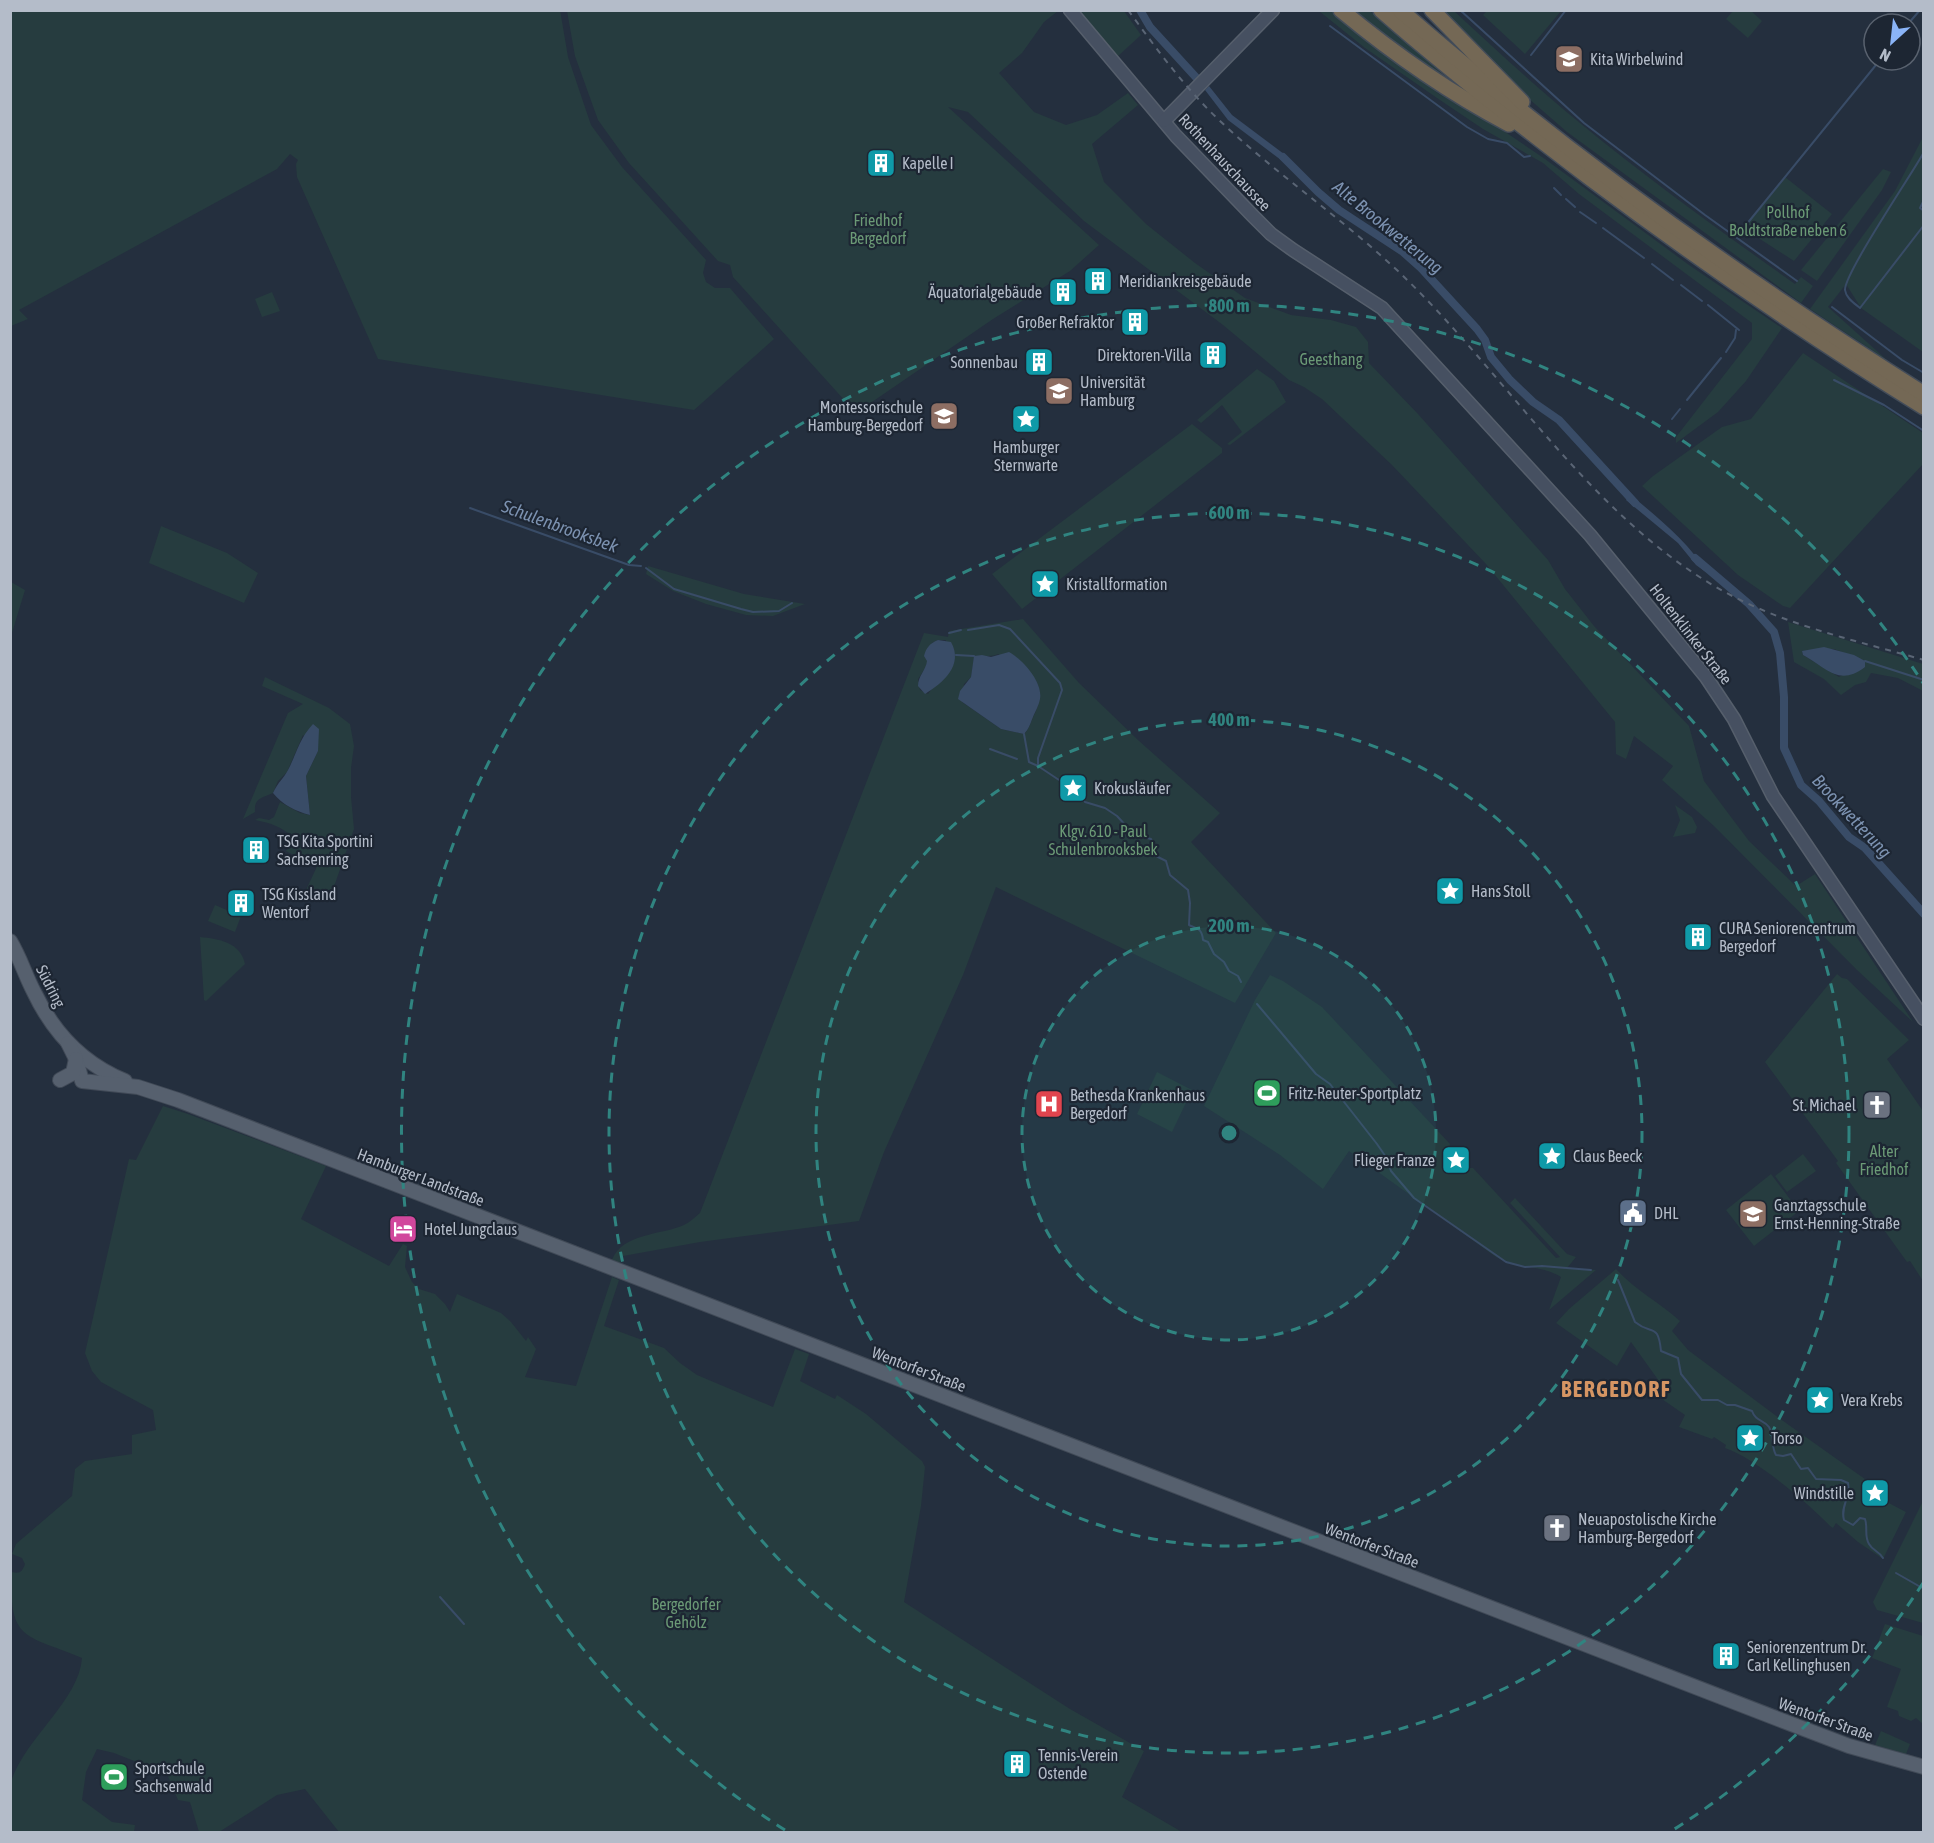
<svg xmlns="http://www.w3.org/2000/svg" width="1934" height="1843" font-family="'Asap Condensed',sans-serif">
<rect width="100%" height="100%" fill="#242f3e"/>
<!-- green -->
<g fill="#263c3f" fill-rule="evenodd">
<path d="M560,10L568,57L591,125L622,167L706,260L703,273L706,282L715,288H730L774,339L694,410L378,359L297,177L296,164L298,160L290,154L277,169L19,310L28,319L11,326V11Z"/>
<path d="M1750,10L1762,21L1748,38L1726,19L1733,11Z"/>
<path d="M567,11H1058L1044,22L1022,53L999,73L1034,112L1066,125L1097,115L1128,93L1138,105L1092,144L1104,182L1146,224L1195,263L1245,298L1291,315L1331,320L1356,327L1368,342L1369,363L1418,414L1548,560L1565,589L1594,626L1689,726L1704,781L1749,841L1796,886L1815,874L1913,1022L1857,970L1714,826L1662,780L1673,766L1634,736L1626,759L1616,754L1615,722L1486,564L1392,465L1322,399L1304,387L1289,380L1223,325L1084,221L968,112L948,107L1099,245L1070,271L993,319L856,413L733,277L730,265L718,261L629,163L598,120L575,56Z"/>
<path d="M1079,11H1124L1141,35L1118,56Z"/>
<path d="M1319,11H1333L1439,94L1489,121L1545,159L1689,265L1782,328L1746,381L1718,412L1676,443V437L1752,339V323L1579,194L1543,163L1483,129L1437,98L1365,48Z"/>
<path d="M1350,11H1370L1468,96Z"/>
<path d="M1439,11H1454C1495,49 1536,87 1580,123C1649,180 1722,232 1795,284L1801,277L1813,286L1801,303L1567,132L1528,98Z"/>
<path d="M1487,11V10L1561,11L1525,54L1483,15Z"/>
<path d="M1923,137V352L1861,308L1846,284L1828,307L1888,361L1810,309L1895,191Z"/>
<path d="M1883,169L1891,172L1882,190L1817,281L1801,270Z"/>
<path d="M1785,177L1832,214L1794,261L1743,228Z"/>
<path d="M272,292L280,311L262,317L255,299Z"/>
<path d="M1803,353L1923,433V464L1790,608L1783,606L1738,575L1642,486L1653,476L1722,427L1751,419Z"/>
<path d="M1257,369L1274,381L1286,402L1230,445L1227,444L1242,432L1222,405L1201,423L1197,420Z"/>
<path d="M1192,424L1222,448V453L1022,609L992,574Z"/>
<path d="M161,526L227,553L258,573L244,603L149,563Z"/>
<path d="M648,566L744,594L805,604L773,616L746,615L706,604L673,591L646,574Z"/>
<path d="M11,582L25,590L11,636Z"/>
<path d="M1023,619L1079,683L1138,740L1220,813L1191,842L1276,933L1235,1003L996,887L963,975L884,1152L859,1221L700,1242L623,1256L619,1263L612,1260C622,1233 662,1235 684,1225C690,1222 695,1217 700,1213L924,633L948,637L949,631ZM938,640H946L933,687L928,694L920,690L918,679L926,667L932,643ZM998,654C1023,669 1051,678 1035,713C1031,720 1030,728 1024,734L1001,729L962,702L964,684L971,677L974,658C983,654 989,658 998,654Z"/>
<path d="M1788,622L1923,664V691L1898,678L1871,673L1866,682L1855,685L1841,695L1824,679L1794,662ZM1834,649L1865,661L1839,677L1803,655L1802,651Z"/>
<path d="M265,677L329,708L350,724L354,746L351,768V797L354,829L329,901L305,892L321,858V855L314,866L286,851L294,838C282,827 271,823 255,820L259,818L269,820L274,817L280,802L300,813L310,815L306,776L318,751L303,735L287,772L278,781L273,793C262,798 254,798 255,812L243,819L288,713L303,704L262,686Z"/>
<path d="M1675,805L1692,817L1697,827L1695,833L1673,837L1680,820Z"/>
<path d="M215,905L241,916L235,932L208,921Z"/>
<path d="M200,937C219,939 240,942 245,964L206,1001L204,1000Z"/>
<path d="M1837,974L1842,978L1847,979L1909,1040L1887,1059L1923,1111V1281L1910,1261L1907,1262L1836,1163L1838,1161L1765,1062ZM1875,1091C1885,1095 1893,1109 1885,1118H1879L1872,1109L1867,1111L1864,1108L1869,1103L1870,1094Z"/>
<path d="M1270,975L1283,981L1322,1007L1450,1144L1449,1151L1465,1168H1473L1556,1258L1560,1257L1510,1203L1515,1198L1567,1254L1576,1257L1567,1268L1596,1270L1549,1310L1561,1277C1542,1265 1517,1268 1496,1257L1349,1151L1323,1189L1280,1155L1204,1106L1255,1000Z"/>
<path d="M1157,1072L1192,1090L1172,1132L1137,1114Z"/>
<path d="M163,1106L188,1114L326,1166L301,1219L389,1266L403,1244L407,1246L405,1267L412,1282L419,1289L435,1294L445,1304L450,1312L457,1294L501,1313L511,1322L526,1341L528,1337L536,1349L525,1377L576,1386L612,1277L619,1280L604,1326L664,1348L680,1363L697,1375L773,1407L795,1349L809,1354L800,1381L835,1399L837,1395L866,1414L922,1461L925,1467L921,1506L904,1602L1070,1709L1144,1751L1122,1797L1182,1832H339L305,1789L277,1795L219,1832H199L190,1802L178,1800L167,1774L114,1753L97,1749L86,1772L82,1800L112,1822L135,1825L134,1832H11C11,1819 7,1794 11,1782C24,1739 79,1701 82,1658C27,1634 8,1643 12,1572C20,1574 22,1572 25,1564L22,1558L12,1554L16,1544L72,1496L75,1469L85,1461L132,1454V1435L156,1430L153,1410L101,1382L92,1371L85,1353L129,1159L136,1160Z"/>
<path d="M1803,1154L1816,1171L1787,1192L1775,1176Z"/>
<path d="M1771,1174L1799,1211L1754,1246L1726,1210Z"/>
<path d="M1616,1269C1635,1290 1659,1302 1680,1321L1672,1331L1688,1350L1779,1418L1886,1494L1883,1500L1906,1512L1883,1559L1858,1542L1836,1523L1833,1528L1830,1526C1808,1503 1755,1458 1725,1448L1726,1445L1714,1437L1712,1439L1679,1427L1685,1415L1659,1397L1664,1388L1631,1342L1617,1366L1556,1323L1569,1309Z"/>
<path d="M1923,1501L1924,1623H1923L1877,1610L1873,1602Z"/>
<path d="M1885,1624L1923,1636V1724L1916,1718L1911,1721L1899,1716L1898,1711L1887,1707L1901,1669L1872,1658Z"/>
<path d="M1881,1731L1910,1744L1906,1754L1875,1745Z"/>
</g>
<!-- water -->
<g fill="#394c67">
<path d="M1209,86L1232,115L1288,157L1289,166L1228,120L1205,90Z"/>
<path d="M1631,495C1659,519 1688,541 1707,573L1696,565L1678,543L1626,500Z"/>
<path d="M938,640L951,642C964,665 943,683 925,694L918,686C918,676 926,670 927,661L924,656C926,648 930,643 938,640Z"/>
<path d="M1824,647L1854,655L1865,661V667C1839,687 1827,668 1803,655L1802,651Z"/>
<path d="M1009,652C1023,660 1043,682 1040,699C1039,705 1035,712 1033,717C1030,724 1029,729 1024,734L1001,729L958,699L960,691L971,677L974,656L982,655L991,657Z"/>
<path d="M313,724L319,729L318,751L306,776L310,815C295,811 283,805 273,793C278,782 284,778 288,770C297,753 299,739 313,724Z"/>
</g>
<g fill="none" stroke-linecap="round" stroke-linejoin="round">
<!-- stream -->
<g stroke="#394c67" stroke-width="2">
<path d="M1460,10L1584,123L1705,215L1797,281"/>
<path d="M1908,24L1920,10"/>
<path d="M1330,26L1467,127L1488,139L1507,143L1524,157L1530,156"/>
<path d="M1531,55L1566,10"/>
<path d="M1924,152C1912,174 1844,274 1845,290C1846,298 1854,303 1860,308L1924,225"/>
<path d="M1554,188L1561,195"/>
<path d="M1566,199L1575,207"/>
<path d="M1924,200L1920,208L1924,211"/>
<path d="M1580,212L1596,223"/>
<path d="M1746,225L1880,60"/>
<path d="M1603,228L1644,258"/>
<path d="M1652,264L1673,280"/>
<path d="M1681,285L1702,301"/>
<path d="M1708,305L1739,330"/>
<path d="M1832,307L1902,360L1924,373"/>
<path d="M1726,352L1735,338L1736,330"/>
<path d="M1834,380L1884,405L1924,431"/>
<path d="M1687,400L1721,358"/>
<path d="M1672,419L1680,409"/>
<path d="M470,508L629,565L641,566"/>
<path d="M646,568L674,589L741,609L753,612L779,611L792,603"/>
<path d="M968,630L999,625L1010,629L1060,683L1062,690L1038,758V766L1077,792L1085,802L1105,808L1117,816L1128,828L1138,830L1147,838L1151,839L1155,846L1154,855L1166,861L1170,875L1188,890L1190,903L1189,925C1198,929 1202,929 1203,940L1208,942L1214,954L1224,962L1229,971L1238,976L1241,982"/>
<path d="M949,633L961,630"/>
<path d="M956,655L974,656"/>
<path d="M1865,661L1924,680"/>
<path d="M1024,734L1029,762L1038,766"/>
<path d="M990,749L1017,759"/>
<path d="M1257,1004L1316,1074L1330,1084L1377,1144L1386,1157L1391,1171L1414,1198L1506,1262L1525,1267L1542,1266L1591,1270"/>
<path d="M1618,1280L1635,1322C1652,1336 1658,1322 1661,1351L1678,1358L1681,1374L1702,1400H1718L1727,1405H1735L1752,1411C1756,1422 1763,1419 1769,1427C1774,1435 1771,1447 1776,1455L1783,1456L1791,1454L1801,1469L1808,1468L1816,1479L1841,1480L1848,1483C1851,1497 1840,1506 1844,1520L1853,1525L1860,1518L1865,1519C1868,1527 1864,1536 1869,1544C1873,1551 1879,1551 1883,1558"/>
<path d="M1896,1573L1924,1589"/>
<path d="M440,1597L464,1624"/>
</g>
<!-- canal -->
<g stroke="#394c67" stroke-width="8">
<path d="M1140,10L1150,27L1203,85"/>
<path d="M1283,157L1318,192L1339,210L1403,252L1421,268L1477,329L1485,340L1491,357L1510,380L1533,402L1559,420L1635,503"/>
<path d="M1695,558L1749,604L1774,632L1780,653L1784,697V748L1801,785L1819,801L1849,837L1865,848L1924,914"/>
</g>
<!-- secondary casing -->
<g stroke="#565f6c" stroke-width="15">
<g id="secondary">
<path d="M1070,10L1176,136L1252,215L1271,234L1293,250L1382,308L1590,535L1706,677L1734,719L1773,796L1924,1019"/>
<path d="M1164,121L1273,10"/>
</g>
</g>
<!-- primary casing -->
<g stroke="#414a57" stroke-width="16">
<g id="primary">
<path d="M10,941C20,957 25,975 34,992C53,1032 83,1064 125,1081"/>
<path d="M68,1043L76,1059L82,1081L138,1087L178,1100L1786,1722L1849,1746L1924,1767"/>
<path d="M60,1080L73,1073L76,1059"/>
</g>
</g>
<!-- highway casing -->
<g stroke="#434c59" stroke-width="18">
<g id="highway">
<path d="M1341,10C1394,54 1448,92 1509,124"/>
<path d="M1381,10C1448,69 1519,124 1590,178C1698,259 1809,336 1924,407"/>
<path d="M1400,10C1563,152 1741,279 1924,394"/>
<path d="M1432,10L1522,102"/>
</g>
</g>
<!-- secondary -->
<use href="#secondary" stroke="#465061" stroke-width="12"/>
<!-- primary -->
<use href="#primary" stroke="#56606e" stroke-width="14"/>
<!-- highway -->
<use href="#highway" stroke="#746855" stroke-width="15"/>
<!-- rail -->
<path stroke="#5a6575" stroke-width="2" stroke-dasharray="6 6" stroke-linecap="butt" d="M1128,10C1156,48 1184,87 1219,120C1276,174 1342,218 1400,273C1506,374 1587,512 1716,587C1779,624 1854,640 1924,660"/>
</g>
<!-- distance rings -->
<circle cx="1229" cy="1133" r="207" fill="#308480" fill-opacity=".12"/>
<g fill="none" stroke="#308480" stroke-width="3" stroke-dasharray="10 8">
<circle cx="1229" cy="1133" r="207"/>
<circle cx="1229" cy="1133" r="413"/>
<circle cx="1229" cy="1133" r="620"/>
<path d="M1923 1583A827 827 0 0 1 1673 1830M785 1830A827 827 0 1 1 1923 683"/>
</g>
<!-- icons -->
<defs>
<g id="school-square" transform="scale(1.5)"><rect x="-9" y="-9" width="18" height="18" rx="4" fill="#8d6e63" stroke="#1d2633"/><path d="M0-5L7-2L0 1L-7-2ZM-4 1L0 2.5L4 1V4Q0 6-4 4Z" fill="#fff"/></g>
<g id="building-square" transform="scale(1.5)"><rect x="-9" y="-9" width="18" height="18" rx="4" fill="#0f9aa8" stroke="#1d2633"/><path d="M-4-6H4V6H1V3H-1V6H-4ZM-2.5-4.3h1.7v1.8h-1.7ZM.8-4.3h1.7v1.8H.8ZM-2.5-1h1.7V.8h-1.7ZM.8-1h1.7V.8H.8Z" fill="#fff"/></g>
<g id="university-square" transform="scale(1.5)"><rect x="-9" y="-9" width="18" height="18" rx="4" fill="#8d6e63" stroke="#1d2633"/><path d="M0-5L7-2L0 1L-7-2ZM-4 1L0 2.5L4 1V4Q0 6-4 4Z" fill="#fff"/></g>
<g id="sight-square" transform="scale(1.5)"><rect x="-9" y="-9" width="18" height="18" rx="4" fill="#0f9aa8" stroke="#1d2633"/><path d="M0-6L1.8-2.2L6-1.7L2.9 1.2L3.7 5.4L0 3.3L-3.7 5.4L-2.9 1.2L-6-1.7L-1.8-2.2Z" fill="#fff"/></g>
<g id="stadium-square" transform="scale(1.5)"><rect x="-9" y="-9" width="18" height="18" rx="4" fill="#2e9e5b" stroke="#1d2633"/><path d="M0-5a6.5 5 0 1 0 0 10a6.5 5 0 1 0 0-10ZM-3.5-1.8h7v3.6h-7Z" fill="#fff"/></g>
<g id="hospital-square" transform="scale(1.5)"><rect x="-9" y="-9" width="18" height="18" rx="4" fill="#e0444e" stroke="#1d2633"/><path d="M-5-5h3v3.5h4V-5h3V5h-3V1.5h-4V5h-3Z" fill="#fff"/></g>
<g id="church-square" transform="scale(1.5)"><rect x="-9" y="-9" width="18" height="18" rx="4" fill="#6b7280" stroke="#1d2633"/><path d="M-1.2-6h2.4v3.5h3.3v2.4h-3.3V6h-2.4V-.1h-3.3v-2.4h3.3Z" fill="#fff"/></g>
<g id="civic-square" transform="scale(1.5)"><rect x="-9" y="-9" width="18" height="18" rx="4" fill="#5c6f8a" stroke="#1d2633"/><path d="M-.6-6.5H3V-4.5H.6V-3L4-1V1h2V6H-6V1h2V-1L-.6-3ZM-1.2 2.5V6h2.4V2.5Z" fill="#fff"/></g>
<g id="hotel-square" transform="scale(1.5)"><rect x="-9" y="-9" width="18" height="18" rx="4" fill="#d1479c" stroke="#1d2633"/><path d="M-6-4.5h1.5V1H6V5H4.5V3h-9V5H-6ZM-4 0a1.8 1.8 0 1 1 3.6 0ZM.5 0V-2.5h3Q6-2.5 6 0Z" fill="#fff"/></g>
</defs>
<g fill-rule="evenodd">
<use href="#school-square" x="1569" y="59"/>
<use href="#building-square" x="881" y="163"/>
<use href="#building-square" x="1098" y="281"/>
<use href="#building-square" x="1063" y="292"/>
<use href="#building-square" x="1135" y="322"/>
<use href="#building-square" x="1213" y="355"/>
<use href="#building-square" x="1039" y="362"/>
<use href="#university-square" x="1059" y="391"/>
<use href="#school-square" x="944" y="416"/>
<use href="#sight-square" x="1026" y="419"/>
<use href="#sight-square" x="1045" y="584"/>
<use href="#sight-square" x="1073" y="788"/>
<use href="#building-square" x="256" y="850"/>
<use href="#sight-square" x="1450" y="891"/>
<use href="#building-square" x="241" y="903"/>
<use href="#building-square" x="1698" y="937"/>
<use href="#stadium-square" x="1267" y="1093"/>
<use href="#hospital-square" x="1049" y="1104"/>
<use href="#church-square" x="1877" y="1105"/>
<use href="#sight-square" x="1552" y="1156"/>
<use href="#sight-square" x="1456" y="1160"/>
<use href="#civic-square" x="1633" y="1213"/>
<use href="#school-square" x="1753" y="1214"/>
<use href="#hotel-square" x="403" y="1229"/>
<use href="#sight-square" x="1820" y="1400"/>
<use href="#sight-square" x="1750" y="1438"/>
<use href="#sight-square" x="1875" y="1493"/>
<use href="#church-square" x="1557" y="1528"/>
<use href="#building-square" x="1726" y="1656"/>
<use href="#building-square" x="1017" y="1764"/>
<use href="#stadium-square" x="114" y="1777"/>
</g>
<g text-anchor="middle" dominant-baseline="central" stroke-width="4.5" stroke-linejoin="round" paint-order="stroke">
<!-- poi labels -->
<g font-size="16" fill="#b4bcc9" stroke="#1d2633" text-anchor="start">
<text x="1590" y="59">Kita Wirbelwind</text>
<text x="902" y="163">Kapelle I</text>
<text x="1119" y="281">Meridiankreisgebäude</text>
<text x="1042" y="292" text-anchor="end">Äquatorialgebäude</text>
<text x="1114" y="322" text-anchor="end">Großer Refraktor</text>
<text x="1192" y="355" text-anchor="end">Direktoren-Villa</text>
<text x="1018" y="362" text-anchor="end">Sonnenbau</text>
<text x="1080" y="382">Universität<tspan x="1080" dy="18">Hamburg</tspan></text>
<text x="923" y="407" text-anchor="end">Montessorischule<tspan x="923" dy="18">Hamburg-Bergedorf</tspan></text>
<text x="1026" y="447" text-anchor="middle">Hamburger<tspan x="1026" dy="18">Sternwarte</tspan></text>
<text x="1066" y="584">Kristallformation</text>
<text x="1094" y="788">Krokusläufer</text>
<text x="277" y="841">TSG Kita Sportini<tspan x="277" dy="18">Sachsenring</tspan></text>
<text x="1471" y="891">Hans Stoll</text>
<text x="262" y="894">TSG Kissland<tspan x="262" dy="18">Wentorf</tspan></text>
<text x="1719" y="928">CURA Seniorencentrum<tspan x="1719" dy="18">Bergedorf</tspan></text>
<text x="1288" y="1093">Fritz-Reuter-Sportplatz</text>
<text x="1070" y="1095">Bethesda Krankenhaus<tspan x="1070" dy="18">Bergedorf</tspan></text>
<text x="1856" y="1105" text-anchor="end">St. Michael</text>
<text x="1573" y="1156">Claus Beeck</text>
<text x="1435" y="1160" text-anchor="end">Flieger Franze</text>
<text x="1774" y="1205">Ganztagsschule<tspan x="1774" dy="18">Ernst-Henning-Straße</tspan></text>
<text x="1654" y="1213">DHL</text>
<text x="424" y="1229">Hotel Jungclaus</text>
<text x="1841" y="1400">Vera Krebs</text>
<text x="1771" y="1438">Torso</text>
<text x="1854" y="1493" text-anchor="end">Windstille</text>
<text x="1578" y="1519">Neuapostolische Kirche<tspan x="1578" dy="18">Hamburg-Bergedorf</tspan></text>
<text x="1747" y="1647">Seniorenzentrum Dr.<tspan x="1747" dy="18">Carl Kellinghusen</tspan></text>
<text x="1038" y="1755">Tennis-Verein<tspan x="1038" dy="18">Ostende</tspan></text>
<text x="135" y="1768">Sportschule<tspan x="135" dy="18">Sachsenwald</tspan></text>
</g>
<!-- street labels -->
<g font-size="16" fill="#b4bcc9" stroke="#1d2633">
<text transform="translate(1225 162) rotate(47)">Rothenhauschaussee</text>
<text transform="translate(1691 634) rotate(52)">Holtenklinker Straße</text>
<text transform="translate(51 986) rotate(63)">Südring</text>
<text transform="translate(421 1177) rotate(21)">Hamburger Landstraße</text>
<text transform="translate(919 1369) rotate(21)">Wentorfer Straße</text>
<text transform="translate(1372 1545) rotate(21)">Wentorfer Straße</text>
<text transform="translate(1826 1719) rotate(20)">Wentorfer Straße</text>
</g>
<!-- park labels -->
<g font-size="16" fill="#6b9a76" stroke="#1d2633">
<text x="1788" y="212">Pollhof<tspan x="1788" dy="18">Boldtstraße neben 6</tspan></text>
<text x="878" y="220">Friedhof<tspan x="878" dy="18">Bergedorf</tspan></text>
<text x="1331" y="359">Geesthang</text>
<text x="1103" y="831">Klgv. 610 - Paul<tspan x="1103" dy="18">Schulenbrooksbek</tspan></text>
<text x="1884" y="1151">Alter<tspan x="1884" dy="18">Friedhof</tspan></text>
<text x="686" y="1604">Bergedorfer<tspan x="686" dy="18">Gehölz</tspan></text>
</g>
<!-- water labels -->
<g font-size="18" font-style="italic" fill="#7c92b1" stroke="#1d2633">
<text transform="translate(1388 227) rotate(39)">Alte Brookwetterung</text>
<text transform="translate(560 526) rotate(20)">Schulenbrooksbek</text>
<text transform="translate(1852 816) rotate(47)">Brookwetterung</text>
</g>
<!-- district labels -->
<g font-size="22" font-weight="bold" letter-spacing="1.5" fill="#d59563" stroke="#1d2633">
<text x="1616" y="1389">BERGEDORF</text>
</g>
</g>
<circle cx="1229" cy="1133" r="9" fill="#308480" stroke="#1d2633" stroke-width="3"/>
<g font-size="18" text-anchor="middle" font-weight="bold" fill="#308480" stroke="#1d2633" stroke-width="4.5" stroke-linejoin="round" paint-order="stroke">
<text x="1229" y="312">800 m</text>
<text x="1229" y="519">600 m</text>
<text x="1229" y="726">400 m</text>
<text x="1229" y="932">200 m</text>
</g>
<!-- border -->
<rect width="1934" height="1843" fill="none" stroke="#b4bcc9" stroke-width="24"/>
<!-- north arrow -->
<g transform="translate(1892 42) rotate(207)"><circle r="28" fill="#1d2633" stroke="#59626f" stroke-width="1.5"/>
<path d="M0-4.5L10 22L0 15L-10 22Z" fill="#8ab4f8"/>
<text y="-9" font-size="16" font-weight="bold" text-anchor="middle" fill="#b4bcc9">N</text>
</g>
</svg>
